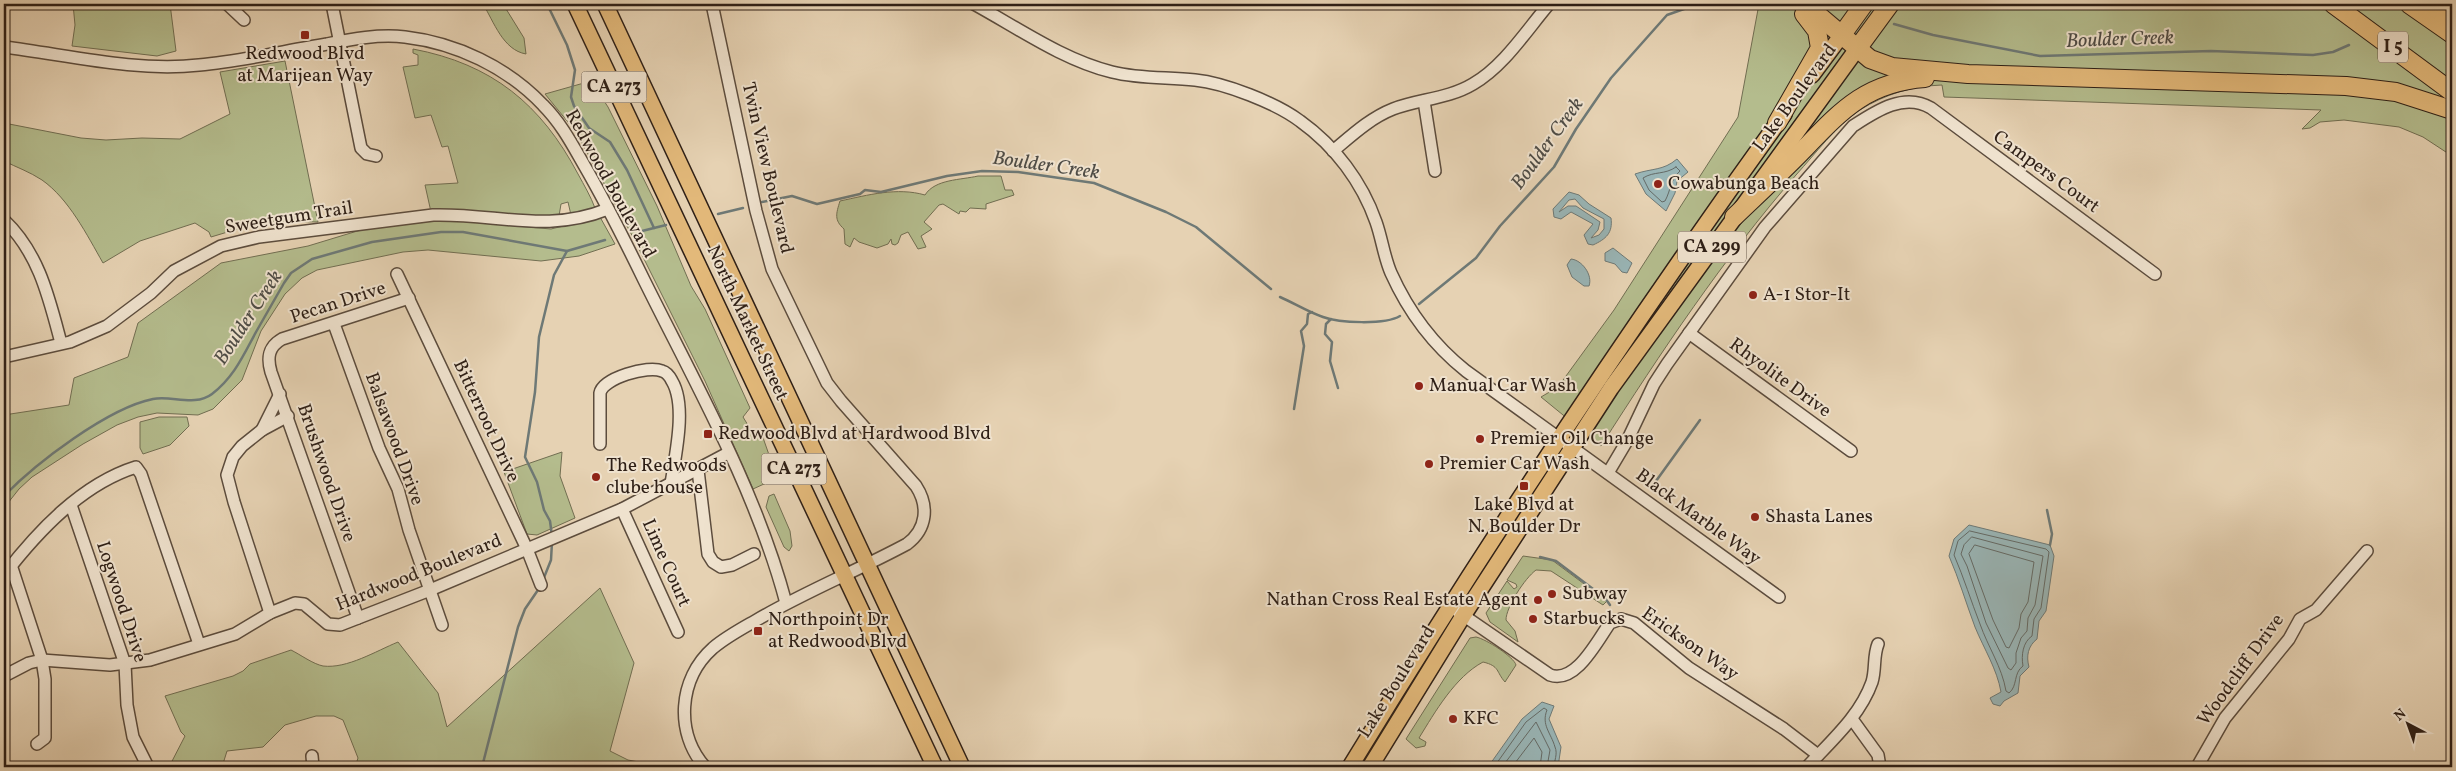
<svg xmlns="http://www.w3.org/2000/svg" width="2456" height="771" font-family="Vollkorn,serif">
<rect width="100%" height="100%" fill="#e6d2b3"/>
<filter id="stains"><feTurbulence type="fractalNoise" baseFrequency=".004" numOctaves="4"/><feColorMatrix values="0 0 0 0 .2 0 0 0 0 .09 0 0 0 0 .02 0 0 0 .5 -.17"/></filter>
<radialGradient id="worn" r=".72"><stop offset=".6" stop-color="#630" stop-opacity="0"/><stop offset="1" stop-color="#630" stop-opacity=".3"/></radialGradient>
<!-- green -->
<g fill="#b4bc8d" stroke="#716e52">
<path d="M73,4H170L176,51L157,56L72,46L75,25Z"/>
<path d="M483,4H503L524,38L526,54C503,50 494,22 483,4Z"/>
<path d="M1759,4H2452V156L2423,137L2399,127L2344,120L2320,122L2310,128L2302,129L2321,110L1944,97L1942,85C1913,86 1885,94 1860,110C1835,127 1816,153 1796,175C1723,259 1661,352 1601,446L1541,397L1558,387L1614,310L1738,117Z"/>
<path d="M413,49C492,64 541,104 578,174C584,185 591,197 595,208L571,215L568,202L561,204L559,216L556,218L431,212L425,185L458,183L448,146L442,147L431,115L415,118L403,67L418,65V55L413,53Z"/>
<path d="M285,61L318,222L264,221L211,237L209,232L195,223L140,241L103,263C87,235 69,199 42,180C30,172 16,167 4,161V123L81,138L106,140L142,138L180,139L230,114L220,72Z"/>
<path d="M591,81L608,107L657,206L691,286L705,309L750,408L743,417L754,435L761,432L774,469L775,479L753,489L705,381L634,239L576,132L545,94Z"/>
<path d="M978,176H1001L1005,190H1012L1014,195L986,204V209L970,208L966,212L960,211L959,214L943,204L939,205L924,222L932,229L921,236L926,247L918,249L908,232L901,235L898,243L895,245L892,244L891,239L888,244L877,248L859,242L854,238L850,247L845,244L844,229C834,220 836,214 840,201C868,195 897,187 925,195C935,179 961,180 978,176Z"/>
<path d="M600,217L615,244L579,256L541,261L428,250L403,252L317,270L302,278L285,294L261,331L242,380L213,409L198,415L157,413L138,417L117,425L83,444L32,477L19,489L4,508V415L69,405L74,378L128,357L138,323L221,263L308,246L364,229L435,219L551,229Z"/>
<path d="M159,417H187L189,426L170,445L143,454L140,448V422Z"/>
<path d="M562,452L560,476L575,518L537,535L527,534L504,472Z"/>
<path d="M774,494L790,531L792,546L789,551L784,547L766,507L769,496Z"/>
<path d="M1523,556L1552,560L1607,601L1603,605L1551,571L1536,570C1525,578 1506,607 1506,620L1515,631L1518,642L1490,622L1486,613L1507,581L1514,589L1517,587L1516,584L1507,580Z"/>
<path d="M600,588L634,663L610,751L628,760L666,767H355L358,758L343,720L334,716H316L285,725L263,747L227,751L222,767H169L185,736L181,732L165,696L233,676L243,671L250,664L291,650C301,655 313,664 323,666C347,669 376,651 398,642L438,693L447,727Z"/>
<path d="M1476,637C1486,639 1514,657 1516,665L1505,682C1496,672 1500,666 1483,662C1455,677 1435,712 1419,738L1426,742L1425,746L1416,748L1406,739L1470,638Z"/>
</g>
<!-- water -->
<g fill="#99b5b6" stroke="#6e7976" fill-rule="evenodd">
<path d="M1677,159L1688,172L1677,181L1675,193L1666,211L1646,194L1635,174C1652,168 1663,171 1677,159Z"/>
<path d="M1569,192L1579,195L1589,204L1611,218C1613,233 1606,239 1593,245L1588,244L1584,235L1593,224L1571,212L1561,219L1554,217L1553,209ZM1575,199L1583,208L1604,219V229L1599,235L1591,238L1598,230L1600,222L1576,206H1568L1559,212L1569,200Z"/>
<path d="M1613,248L1632,263L1627,273L1622,272L1615,264L1605,261V253Z"/>
<path d="M1571,259C1582,260 1593,275 1589,286H1584L1572,277L1567,265Z"/>
<path d="M1969,525L2050,545L2054,556L2046,611L2039,621L2037,639C2028,646 2026,656 2029,667L2020,676L2018,693L2004,701L2000,706L1993,704L1990,698L2001,692C1997,669 1984,649 1975,627C1966,603 1959,579 1949,556L1954,539Z"/>
<path d="M1542,702L1554,706L1549,719L1561,747L1558,767H1488L1522,719Z"/>
</g>
<g fill="none" stroke-linecap="round" stroke-linejoin="round">
<!-- shore -->
<g stroke="#646a66" stroke-width="1">
<path d="M1676,167L1680,171C1670,180 1671,190 1665,201L1662,202L1649,190L1643,178C1654,171 1665,175 1676,167Z"/>
<path d="M1970,531L2046,549L2049,552L2041,608L2034,619L2032,636C2023,642 2021,655 2023,666C2013,673 2018,686 2009,693L2006,691C2002,667 1988,647 1980,624C1971,601 1964,578 1954,555L1958,541Z"/>
<path d="M1972,537L2043,556L2035,605L2028,618L2027,631L2021,638L2016,653V663L2011,670L2008,668L1986,623L1967,566L1961,554L1964,545Z"/>
<path d="M1975,545L2034,562L2028,602L2021,614L2019,628L2009,648L2006,647L1993,620L1969,554Z"/>
<path d="M1494,767L1526,722L1544,708L1547,710C1541,725 1551,733 1555,747C1558,754 1554,761 1554,767"/>
<path d="M1502,767L1536,722L1550,750L1547,767"/>
<path d="M1512,767L1534,738L1542,752L1540,767"/>
</g>
<!-- stream -->
<g stroke="#6e7976" stroke-width="2.5">
<path d="M547,4L567,45L575,70L571,97L574,106L589,128L610,142L627,170L654,228"/>
<path d="M1683,4L1688,7"/>
<path d="M1894,24L1933,35L2040,56L2211,51L2313,55L2333,52L2349,45"/>
<path d="M762,202L792,196L817,204L860,194L865,190L881,192L947,176L982,171L1018,172L1094,183L1166,212L1196,227L1271,289"/>
<path d="M718,214L743,208"/>
<path d="M642,231L666,225"/>
<path d="M1280,297C1294,303 1308,312 1323,317C1339,323 1385,325 1400,316"/>
<path d="M1419,304L1476,258L1500,226L1554,167L1576,129L1611,78L1667,15L1698,4"/>
<path d="M1331,319L1326,324L1325,334L1332,342L1330,361L1338,388"/>
<path d="M1294,409L1304,346L1301,331L1307,324L1308,314L1312,312"/>
<path d="M1651,488L1700,420"/>
<path d="M4,496C36,463 108,408 153,399C171,395 195,407 212,394C234,377 243,356 256,332C265,316 275,299 284,283L291,273L312,259L372,242L441,232H463L567,251L605,240"/>
<path d="M2047,510L2052,534L2050,545"/>
<path d="M552,536L550,521L544,510L537,482L525,457L535,392L539,337L554,275L567,251"/>
<path d="M1540,557L1556,561L1605,598L1610,605"/>
<path d="M543,580L551,560L552,542"/>
<path d="M482,767L518,627L525,609L540,587"/>
</g>
<!-- minor casing -->
<g stroke="#5c4c3d" stroke-width="14">
<g id="minor">
<path d="M227,4L244,20"/>
<path d="M332,4L361,148L367,154L376,156"/>
<path d="M974,4C1018,28 1063,60 1112,72C1140,79 1167,77 1195,80C1225,83 1276,103 1300,121C1335,146 1362,182 1376,222C1382,239 1384,257 1391,273C1409,313 1432,344 1466,371L1779,597"/>
<path d="M4,47C68,55 135,72 199,65C242,61 284,51 327,44C352,39 379,34 405,37C456,43 507,67 543,105C561,123 572,144 584,165C606,203 625,241 644,280C696,385 756,490 786,603"/>
<path d="M1424,101L1435,171"/>
<path d="M1333,151C1351,136 1370,118 1393,109C1419,99 1448,99 1473,84C1504,66 1526,31 1549,4"/>
<path d="M4,220C39,253 49,298 61,343"/>
<path d="M397,274L527,549L541,585"/>
<path d="M334,324L379,448L398,489L409,530L442,625"/>
<path d="M1689,333L1851,451"/>
<path d="M4,357L70,342L107,326L151,293L174,271L221,246L259,237L433,215C496,213 546,234 608,209"/>
<path d="M262,430L280,394"/>
<path d="M600,444V393C603,378 648,365 662,371C666,372 670,377 672,381C687,406 675,456 671,484"/>
<path d="M698,470L708,554L713,562L721,567L732,565L754,554"/>
<path d="M1608,473L1627,441L1654,384L1667,364L1765,227L1853,126C1876,111 1904,92 1931,108L2155,274"/>
<path d="M71,505L125,664L127,705L133,737L148,767"/>
<path d="M622,509L678,632"/>
<path d="M11,565L42,660L45,679V738L37,744"/>
<path d="M4,575C38,531 82,484 136,467L141,474L199,644"/>
<path d="M1457,611L1550,675C1576,684 1597,641 1610,623L1621,619L1634,623L1689,668L1784,729L1818,755"/>
<path d="M270,613L234,502L227,475L233,457L242,446L262,430L288,416"/>
<path d="M358,618L271,372C267,358 268,347 282,339L409,298"/>
<path d="M4,676L29,663L42,660L110,665L150,660L235,634L270,613L295,603L304,604L328,624L340,625L430,590L622,509L728,453"/>
<path d="M1852,719L1878,755L1880,767"/>
<path d="M312,756L313,767"/>
<path d="M705,767C675,733 678,679 713,648C726,637 741,629 755,621C804,592 857,571 907,544C927,529 929,506 916,486L841,401L827,383L772,269L756,211L712,4"/>
<path d="M1807,767C1831,741 1860,716 1872,682C1876,669 1873,656 1878,644"/>
<path d="M2197,767L2225,718L2289,639L2300,619L2316,610L2367,551"/>
</g>
</g>
<!-- major casing -->
<g stroke="#2e1f16" stroke-width="18">
<g id="major">
<path d="M575,4L935,767"/>
<path d="M605,4L962,767"/>
<path d="M1812,75L1841,36"/>
<path d="M1350,767C1486,544 1631,326 1784,114"/>
<path d="M1370,767L1463,616L1611,388L1857,49"/>
</g>
</g>
<!-- highway casing -->
<g stroke="#2e1f16" stroke-width="20">
<g id="highway">
<path d="M1805,4L1870,59L1892,67L1968,74L2346,86L2396,92L2452,110"/>
<path d="M2333,4L2452,92"/>
<path d="M2409,4L2452,34"/>
<path d="M2432,4L2452,23"/>
<path d="M1841,36L1864,4"/>
<path d="M1857,49L1890,4"/>
<path d="M1777,123L1820,48L1817,31L1804,14"/>
<path d="M1734,217C1758,194 1783,171 1806,147C1843,108 1869,82 1925,78"/>
</g>
</g>
<!-- minor -->
<use href="#minor" stroke="#efe2ce" stroke-width="11"/>
<!-- major -->
<use href="#major" stroke="#e3b97a" stroke-width="15"/>
<!-- highway -->
<use href="#highway" stroke="#e3b97a" stroke-width="18"/>
</g>
<!-- markers -->
<g fill="#8f2418" stroke="#efe2ce" stroke-width="2">
<rect x="300" y="30" width="10" height="10" rx="2.5"/>
<circle cx="1658" cy="184" r="5"/>
<circle cx="1753" cy="295" r="5"/>
<circle cx="1419" cy="386" r="5"/>
<rect x="703" y="429" width="10" height="10" rx="2.5"/>
<circle cx="1480" cy="439" r="5"/>
<circle cx="1429" cy="464" r="5"/>
<circle cx="596" cy="477" r="5"/>
<rect x="1519" y="481" width="10" height="10" rx="2.5"/>
<circle cx="1755" cy="517" r="5"/>
<circle cx="1552" cy="594" r="5"/>
<circle cx="1538" cy="600" r="5"/>
<circle cx="1533" cy="619" r="5"/>
<rect x="753" y="626" width="10" height="10" rx="2.5"/>
<circle cx="1453" cy="719" r="5"/>
</g>
<g text-anchor="middle" dominant-baseline="central" stroke-width="4" stroke-linejoin="round" paint-order="stroke">
<!-- shield labels -->
<g fill="#efe2ce" stroke="#685a4d" stroke-width="1">
<rect x="2378" y="31.5" width="30" height="31" rx="4"/>
<rect x="581.5" y="71.5" width="65" height="31" rx="4"/>
<rect x="1678" y="231.5" width="68" height="31" rx="4"/>
<rect x="761.5" y="453.5" width="65" height="31" rx="4"/>
</g>
<g font-size="18" font-weight="bold" fill="#2e1f16">
<text x="2393" y="47">I 5</text>
<text x="614" y="87">CA 273</text>
<text x="1712" y="247">CA 299</text>
<text x="794" y="469">CA 273</text>
</g>
<!-- poi labels -->
<g font-size="19" fill="#2e1f16" stroke="#efe2ce" text-anchor="start">
<text x="305" y="54" text-anchor="middle">Redwood Blvd<tspan x="305" dy="22">at Marijean Way</tspan></text>
<text x="1668" y="184">Cowabunga Beach</text>
<text x="1763" y="295">A-1 Stor-It</text>
<text x="1429" y="386">Manual Car Wash</text>
<text x="718" y="434">Redwood Blvd at Hardwood Blvd</text>
<text x="1490" y="439">Premier Oil Change</text>
<text x="1439" y="464">Premier Car Wash</text>
<text x="606" y="466">The Redwoods<tspan x="606" dy="22">clube house</tspan></text>
<text x="1524" y="505" text-anchor="middle">Lake Blvd at<tspan x="1524" dy="22">N. Boulder Dr</tspan></text>
<text x="1765" y="517">Shasta Lanes</text>
<text x="1562" y="594">Subway</text>
<text x="1528" y="600" text-anchor="end">Nathan Cross Real Estate Agent</text>
<text x="1543" y="619">Starbucks</text>
<text x="768" y="620">Northpoint Dr<tspan x="768" dy="22">at Redwood Blvd</tspan></text>
<text x="1463" y="719">KFC</text>
</g>
<!-- street labels -->
<g font-size="19" fill="#2e1f16" stroke="#efe2ce">
<text transform="translate(1795 98) rotate(-54)">Lake Boulevard</text>
<text transform="translate(767 168) rotate(77)">Twin View Boulevard</text>
<text transform="translate(2046 172) rotate(36)">Campers Court</text>
<text transform="translate(610 184) rotate(61)">Redwood Boulevard</text>
<text transform="translate(289 218) rotate(-9)">Sweetgum Trail</text>
<text transform="translate(338 303) rotate(-18)">Pecan Drive</text>
<text transform="translate(747 323) rotate(65)">North Market Street</text>
<text transform="translate(1780 378) rotate(36)">Rhyolite Drive</text>
<text transform="translate(486 421) rotate(65)">Bitterroot Drive</text>
<text transform="translate(394 439) rotate(70)">Balsawood Drive</text>
<text transform="translate(326 473) rotate(71)">Brushwood Drive</text>
<text transform="translate(1698 517) rotate(36)">Black Marble Way</text>
<text transform="translate(666 563) rotate(66)">Lime Court</text>
<text transform="translate(419 573) rotate(-22)">Hardwood Boulevard</text>
<text transform="translate(121 602) rotate(72)">Logwood Drive</text>
<text transform="translate(1690 644) rotate(35)">Erickson Way</text>
<text transform="translate(2241 670) rotate(-54)">Woodcliff Drive</text>
<text transform="translate(1397 682) rotate(-58)">Lake Boulevard</text>
</g>
<!-- water labels -->
<g font-size="20" font-style="italic" fill="#4e4c46" stroke="#efe2ce">
<text transform="translate(2120 40) rotate(-2)">Boulder Creek</text>
<text transform="translate(1548 144) rotate(-54)">Boulder Creek</text>
<text transform="translate(1046 166) rotate(8)">Boulder Creek</text>
<text transform="translate(249 318) rotate(-57)">Boulder Creek</text>
</g>
</g>
<!-- margin -->
<rect width="2456" height="771" fill="none" stroke="#e6d2b3" stroke-width="20"/>
<rect x="5" y="5" width="2446" height="761" fill="none" stroke="#2e1f16" stroke-width="2.5"/>
<rect x="10" y="10" width="2436" height="751" fill="none" stroke="#2e1f16"/>
<!-- north arrow -->
<g transform="translate(2408 724) rotate(319)" stroke="#efe2ce" stroke-width="4" paint-order="stroke">
<path d="M0-4L9 19L0 12L-9 19Z" fill="#2e1f16"/>
<text y="-8" font-size="14" font-weight="bold" text-anchor="middle" fill="#2e1f16">N</text>
</g>
<rect width="100%" height="100%" filter="url(#stains)"/>
<rect width="100%" height="100%" fill="url(#worn)"/>
</svg>
